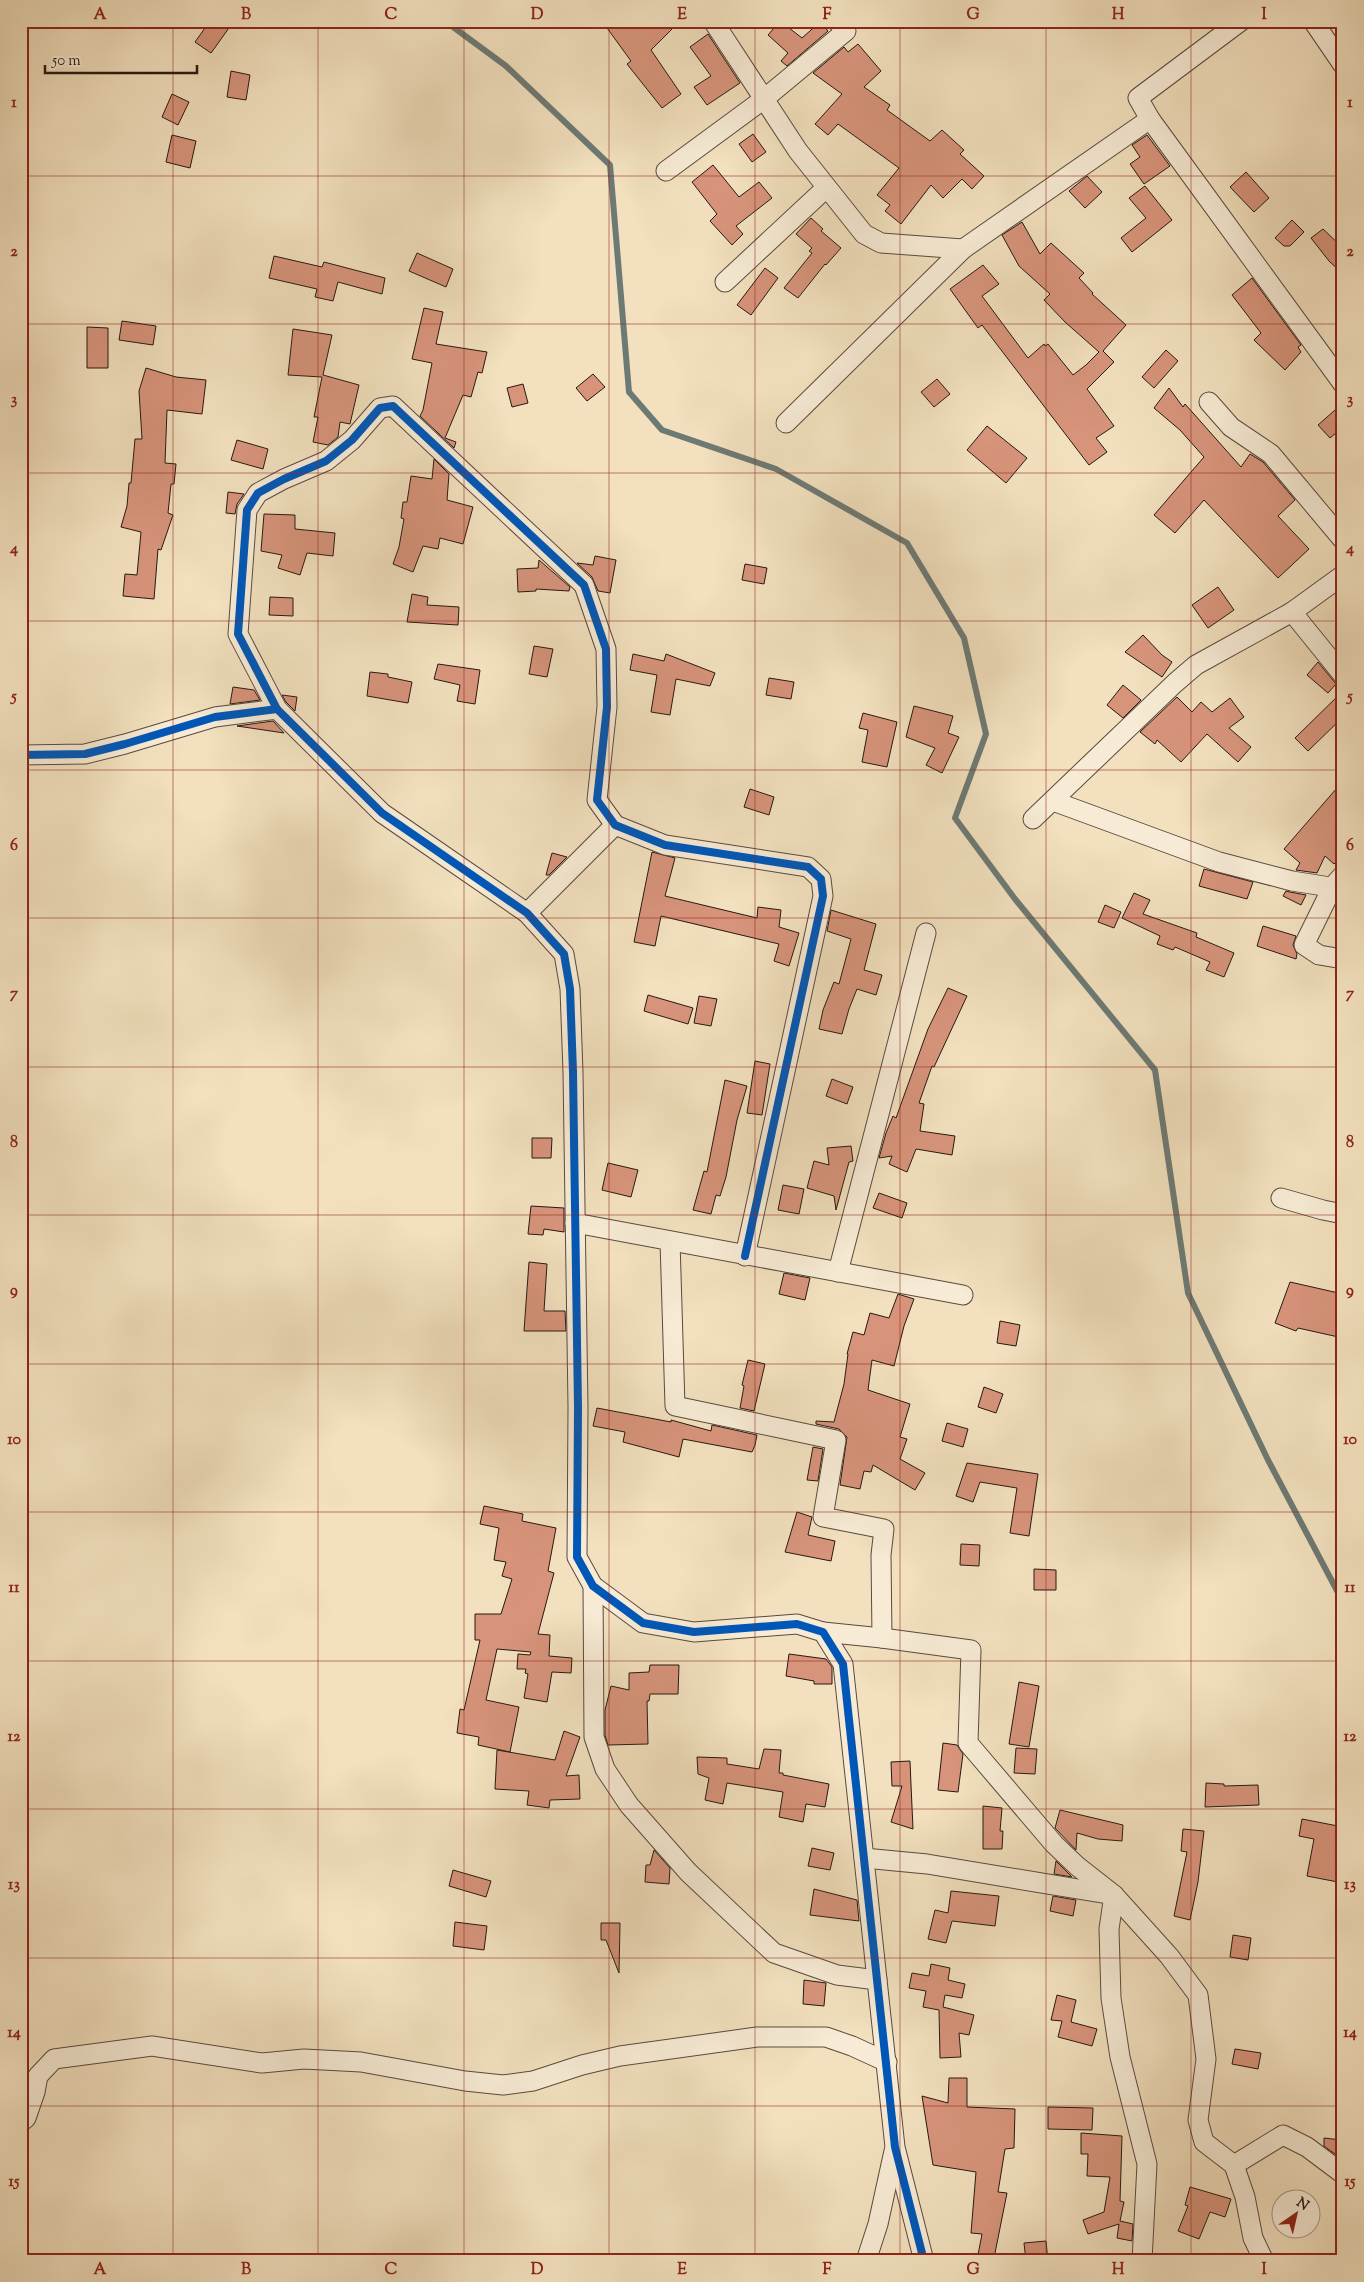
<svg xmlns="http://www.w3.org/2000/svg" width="1364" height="2282" font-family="'Sorts Mill Goudy',serif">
<rect width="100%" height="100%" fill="#f2e0be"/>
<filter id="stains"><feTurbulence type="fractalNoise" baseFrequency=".004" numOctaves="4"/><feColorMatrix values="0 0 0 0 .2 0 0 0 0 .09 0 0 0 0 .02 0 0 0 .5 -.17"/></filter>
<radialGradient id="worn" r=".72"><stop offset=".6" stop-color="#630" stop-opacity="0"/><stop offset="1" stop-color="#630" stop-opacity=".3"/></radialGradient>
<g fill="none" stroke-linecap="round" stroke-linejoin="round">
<!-- stream -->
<path stroke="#6d7a74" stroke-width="6" d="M445,21L506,66L610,165L629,392L662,430L776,469L907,543L964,638L986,734L955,818L1015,899L1155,1070L1188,1293L1268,1460L1343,1602"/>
</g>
<!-- building -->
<g fill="#d7947b" stroke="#271812">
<path d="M210,21H234L211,53L195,42Z"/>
<path d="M616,21H680L651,50L681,94L662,108L627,64L631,61L607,28Z"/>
<path d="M780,21L802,38L820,22L828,31L787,66L781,61L788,53L768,35Z"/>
<path d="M708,34L740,83L707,105L694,87L711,76L690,47Z"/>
<path d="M858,44L881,71L864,87L890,105L887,110L930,141L942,130L964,150L960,154L984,176L972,189L962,179L943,198L931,185L901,224L885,211L890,205L877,195L899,168L838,124L828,135L815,124L842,94L813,73L844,47L848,52Z"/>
<path d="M231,71L250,75L246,100L227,97Z"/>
<path d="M172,94L189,102L178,125L162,117Z"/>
<path d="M753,134L766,152L752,162L739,144Z"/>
<path d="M172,135L196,141L190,168L166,162Z"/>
<path d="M1147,135L1170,166L1144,184L1130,164L1140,157L1132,145Z"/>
<path d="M713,165L739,197L759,182L772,198L736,226L743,234L732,245L710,221L717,214L692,182Z"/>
<path d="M1246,172L1269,198L1254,212L1230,187Z"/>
<path d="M1087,176L1102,192L1085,208L1069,191Z"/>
<path d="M1145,186L1172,220L1132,252L1121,238L1146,218L1129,198Z"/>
<path d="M811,218L823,229L821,231L841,248L826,265L825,264L798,298L784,288L812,253L809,251L812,248L796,234Z"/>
<path d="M1292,220L1304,232L1290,246H1284L1275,238Z"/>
<path d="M1022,222L1040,254L1051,243L1084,273L1079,278L1093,293L1092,294L1126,325L1103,351L1114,362L1087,389L1114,426L1096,438L1107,452L1089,465L982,325L978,328L950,289L983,265L999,284L982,296L1028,358L1044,344L1045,346L1048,344L1073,375L1086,365L1099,352L1065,322L1044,300L1050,294L1019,266L1002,235Z"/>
<path d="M1323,229L1343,248V274L1329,261L1311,238Z"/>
<path d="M417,253L453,269L446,287L409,271Z"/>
<path d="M274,256L322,267L324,262L385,278L382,294L338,282L333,301L315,297L317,289L269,278Z"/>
<path d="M765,268L778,278L751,315L737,305Z"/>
<path d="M1252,278L1301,345L1298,347L1301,352L1285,370L1254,340L1261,333L1232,295Z"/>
<path d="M424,308L443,312L436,344L487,352L482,373L478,372L471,397L463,395L445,438L456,442L454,448L420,416L423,410L432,363L412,359Z"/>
<path d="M122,321L156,326L153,345L119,340Z"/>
<path d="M87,327L108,328V368H87Z"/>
<path d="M293,329L332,335L323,375L359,385L350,424L340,422L338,437L328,445L313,442L318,417H314L322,377L288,375Z"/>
<path d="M1166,350L1178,361L1154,388L1142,377Z"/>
<path d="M146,368L176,377L206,380L202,414L167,410L165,463L176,464L174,484H171L168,513L173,515L161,550L158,549L154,599L123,596L125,574L137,575L141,532L121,527L127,506L129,483H131L135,439H142L139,391Z"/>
<path d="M593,374L605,387L587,401L576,388Z"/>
<path d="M937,379L950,394L934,407L921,392Z"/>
<path d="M523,384L528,403L512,407L507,388Z"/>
<path d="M1169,388L1183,407L1185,404L1241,467L1250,454L1263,462L1295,500L1278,516L1309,549L1278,578L1204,500L1175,533L1154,515L1204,457L1180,430L1154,408Z"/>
<path d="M1343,403V427L1330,438L1318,425Z"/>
<path d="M987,426L1027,458L1006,483L967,450Z"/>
<path d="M237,440L268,449L263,469L231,460Z"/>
<path d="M434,459L449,474L447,500L473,507L463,544L440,538L438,549L423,546L413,572L393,564L399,547L404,519L401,518L403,502H407L411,476L432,479Z"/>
<path d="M228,492L244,494L237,504L235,514L226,513Z"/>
<path d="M264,514L295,515V529L335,533L333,556L307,553L300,575L278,568L282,555L261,551Z"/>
<path d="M595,556L616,560L610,593L598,591L592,577L577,563L593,565Z"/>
<path d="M539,560L570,587L569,591L536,589V591L518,592L517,569L538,568Z"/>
<path d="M745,564L767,568L764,584L742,580Z"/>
<path d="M1218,587L1234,610L1208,628L1192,605Z"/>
<path d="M412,594L428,597L427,605L459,607L458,625L407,622Z"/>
<path d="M270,597L293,598V616L269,615Z"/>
<path d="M1143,635L1162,655L1172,662L1162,677L1125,652Z"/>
<path d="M534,646L553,649L547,677L529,674Z"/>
<path d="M633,654L664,661L666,654L715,673L710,686L676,679L670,715L651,712L657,675L630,670Z"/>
<path d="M1318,662L1336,684L1328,693L1307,675Z"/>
<path d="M438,664L480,670L475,704L457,701L460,685L434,679Z"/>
<path d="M370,672L388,674V677L412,682L408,703L367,696Z"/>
<path d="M769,678L794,682L791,699L766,695Z"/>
<path d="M1123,685L1141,700L1123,718L1107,705Z"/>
<path d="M233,687L254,690L260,700L230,704Z"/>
<path d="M1343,691V717L1308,751L1295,738Z"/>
<path d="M282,695L297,697L295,711L286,702Z"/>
<path d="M1177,697L1192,712L1201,702L1212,712L1230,698L1244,717L1229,728L1251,747L1238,762L1207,734L1181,762L1157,740L1155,744L1140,732Z"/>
<path d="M914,706L953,716L948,733L959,737L942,773L926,765L935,748L906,737Z"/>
<path d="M863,713L897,722L887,767L862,762L868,730L859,728Z"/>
<path d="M273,721L284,733L237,726Z"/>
<path d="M1343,781V854L1334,864L1325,856L1317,873L1296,870L1300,863L1284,849Z"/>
<path d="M750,789L774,797L769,815L744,807Z"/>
<path d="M652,852L675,858L665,896L757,918L758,907L781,910L779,927L799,933L789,966L774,961L779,944L661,916L655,946L634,942Z"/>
<path d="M552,853L567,857L549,875H546Z"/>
<path d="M1204,869L1253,882L1247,899L1199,886Z"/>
<path d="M1286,891L1290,892L1306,895L1301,905L1283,896Z"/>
<path d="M1134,893L1150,900L1143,914L1197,933L1196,937L1234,953L1224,977L1206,970L1210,962L1175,947L1173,950L1157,944L1160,936L1122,918Z"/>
<path d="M1105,905L1121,912L1114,928L1098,922Z"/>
<path d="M831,910L876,924L864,970L882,975L876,995L857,989L849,1009L842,1034L819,1029L823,1010L834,982L839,984L851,939L827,931Z"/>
<path d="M1263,926L1296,936L1293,945L1297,954L1296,959L1257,946Z"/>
<path d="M948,988L967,996L934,1067L932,1066L919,1103L924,1104L920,1131L955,1136L952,1155L916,1149L907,1172L889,1164L892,1156L879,1158L886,1133L893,1116L896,1118L928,1029Z"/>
<path d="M648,995L693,1008L688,1024L644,1011Z"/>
<path d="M699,996L717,999L711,1026L694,1023Z"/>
<path d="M755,1061L770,1064L762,1115L747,1113Z"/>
<path d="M832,1079L853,1087L847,1104L826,1096Z"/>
<path d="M725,1080L747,1086L737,1120L726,1177L720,1196L716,1195L711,1214L693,1210L704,1171L707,1172Z"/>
<path d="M532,1138H552L551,1158H532Z"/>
<path d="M851,1146L853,1161L849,1162L836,1210L834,1196L807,1188L814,1161L829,1165L827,1148Z"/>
<path d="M608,1163L638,1170L631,1197L602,1190Z"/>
<path d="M783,1185L804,1189L799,1214L778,1210Z"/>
<path d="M879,1193L907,1203L902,1218L873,1208Z"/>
<path d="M531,1206L564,1208V1232L544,1229L543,1235L528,1234Z"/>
<path d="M529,1262L547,1264L544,1311H565L566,1331H524Z"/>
<path d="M784,1273L810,1278L805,1300L779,1294Z"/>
<path d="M1290,1282L1343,1294V1338L1298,1328L1296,1331L1275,1323Z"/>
<path d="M898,1294L914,1299L904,1326L894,1366L872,1360L868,1390L910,1404L900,1437L907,1439L900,1459L925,1473L915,1490L873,1465L871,1472L864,1471L860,1489L840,1485L847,1437L839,1429L816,1424V1421L834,1422L844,1384L848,1354H847L853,1332L864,1335L870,1313L889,1318Z"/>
<path d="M1000,1321L1020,1325L1016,1346L997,1343Z"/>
<path d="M748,1360L765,1364L754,1411L740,1408L744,1386L742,1385Z"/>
<path d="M984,1387L1003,1394L996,1413L978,1407Z"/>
<path d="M597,1408L671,1422V1420L711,1431L712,1425L757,1435L755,1445L752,1452L683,1439L679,1457L623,1442L625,1432L593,1426Z"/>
<path d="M947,1423L968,1429L963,1447L942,1441Z"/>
<path d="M813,1447L823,1449L818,1481L807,1480Z"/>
<path d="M967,1463L1038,1474L1029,1536L1010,1533L1017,1488L980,1482L973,1502L956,1496Z"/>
<path d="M484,1506L523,1514L522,1521L556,1528L548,1571L554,1573L538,1634L550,1635L549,1656L572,1658L571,1673L552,1672L547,1702L524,1698L528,1674L525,1673L526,1669H517L518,1654L530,1655L531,1652L497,1649L486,1700L519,1707L510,1752L478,1745L479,1737L457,1733L460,1709L464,1710L480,1640H475V1614H501L512,1579L502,1576L506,1562L494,1560L499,1528L480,1524Z"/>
<path d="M797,1512L812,1517L808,1535L835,1541L831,1561L785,1552Z"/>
<path d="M961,1544L980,1545L979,1566L960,1565Z"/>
<path d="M1034,1569L1056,1570V1590H1034Z"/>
<path d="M789,1654L826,1659L832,1667V1684H814V1681L786,1676Z"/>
<path d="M650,1665H679L678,1694H650L649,1701H647L648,1744L608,1745L605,1735V1710L611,1686L629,1690V1673L649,1672Z"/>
<path d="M1019,1682L1039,1686L1029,1747L1009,1744Z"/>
<path d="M564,1731L580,1737L566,1776L579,1775L580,1799L550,1800L549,1808L527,1805L529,1791L495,1789L497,1750L555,1760Z"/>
<path d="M943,1743L957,1745L963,1754L958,1792L938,1790Z"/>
<path d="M1016,1748L1037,1749L1035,1774L1014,1773Z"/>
<path d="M764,1749L781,1750L779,1773H783V1775L829,1784L825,1807L806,1804L803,1822L779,1817L783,1792L727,1783L723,1804L705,1800L709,1778L698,1774L697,1757L727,1758V1764L759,1769Z"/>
<path d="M910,1761L911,1785L913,1829L891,1822L902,1786H892L891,1762Z"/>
<path d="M1206,1783L1224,1784V1786L1258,1785L1259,1805L1205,1807Z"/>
<path d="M983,1806L1002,1808L1000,1831H1003L1002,1849H983Z"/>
<path d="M1060,1810L1123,1825L1122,1841L1098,1839L1077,1833L1076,1850L1055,1828Z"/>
<path d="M1302,1819L1343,1827V1883L1307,1876L1314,1839L1299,1836Z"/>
<path d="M1183,1829L1204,1831L1198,1882L1190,1920L1174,1916L1187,1852L1181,1851Z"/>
<path d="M812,1848L834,1853L830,1870L808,1866Z"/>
<path d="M654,1850L670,1868L669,1884L645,1882L646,1865H650Z"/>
<path d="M1056,1861L1072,1877L1054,1874Z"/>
<path d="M453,1870L491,1881L486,1897L449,1886Z"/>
<path d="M814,1889L857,1900L859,1921L810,1915Z"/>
<path d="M951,1891L999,1896L995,1926L952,1921L946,1943L928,1939L935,1910L948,1913Z"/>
<path d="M1053,1896L1076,1900L1073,1916L1050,1911Z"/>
<path d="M455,1922L487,1926L484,1950L453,1946Z"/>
<path d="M601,1923H620L619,1973L606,1940H601Z"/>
<path d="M1233,1935L1251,1938L1248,1960L1230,1957Z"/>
<path d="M931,1964L950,1968L948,1980L965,1984L962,1998L945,1995L943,2007L974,2015L969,2035L959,2033L961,2057L940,2058L939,2010L923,2007L926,1991L909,1988L912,1973L929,1976Z"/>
<path d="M804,1980L826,1983L824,2006L803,2004Z"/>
<path d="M1057,1995L1076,2000L1071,2022L1097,2029L1092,2046L1058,2037L1062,2021L1051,2020Z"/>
<path d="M1235,2049L1261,2053L1258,2069L1232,2064Z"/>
<path d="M949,2078H967V2107L1015,2109L1014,2148L1005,2149L998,2192L1007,2193L994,2258L978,2255L982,2234L971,2233L976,2172L933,2165L922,2096L948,2103Z"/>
<path d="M1048,2107L1093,2108L1092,2130L1048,2129Z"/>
<path d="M1081,2133L1122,2136L1120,2201L1124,2202L1120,2221L1133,2224L1132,2241L1117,2238L1119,2224L1088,2234L1083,2220L1104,2212L1110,2177L1087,2176L1088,2154H1081Z"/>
<path d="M1324,2138L1341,2140L1339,2157L1324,2146Z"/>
<path d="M1190,2187L1231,2199L1225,2217L1210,2212L1199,2239L1178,2231L1188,2206L1185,2205Z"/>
<path d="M1046,2241L1048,2261H1026L1024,2243Z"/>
</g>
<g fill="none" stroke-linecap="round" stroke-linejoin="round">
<!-- minor casing -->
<g stroke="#5a4a3d" stroke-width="21">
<g id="minor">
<path d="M713,21L798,151L864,234L881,243L963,249"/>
<path d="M1241,21L1138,98L1150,119L1343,384"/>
<path d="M1313,21L1343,65"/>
<path d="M666,171L764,99L846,31L837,21"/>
<path d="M725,282L826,188"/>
<path d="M1209,402L1231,427L1271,454L1343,540"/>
<path d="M786,423L963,249L1150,119"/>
<path d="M1292,612L1343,675"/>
<path d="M277,709L238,634L247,510L258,493L284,479L326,461L352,440L380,408L393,406L584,585L606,649L607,707L597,800L615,825L665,845L808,867L821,879L823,896L745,1256"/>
<path d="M21,755L85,754L125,744L215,717L277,709L382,813L527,913L564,954L570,989L573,1072L578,1407L577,1557L593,1586L643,1623L694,1632L797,1624L823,1632L843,1664L895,2147L924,2261"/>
<path d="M1053,801L1219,862L1292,881L1343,889"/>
<path d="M1033,819L1175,683L1196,665L1292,612L1343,575"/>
<path d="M1343,875L1333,886L1304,945L1319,955L1343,959"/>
<path d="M527,913L615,825"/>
<path d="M1281,1198L1323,1210L1343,1214"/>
<path d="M575,1223L963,1295"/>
<path d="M670,1241L675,1406L836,1440L823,1517L884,1529L881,1555L882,1638L971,1650L968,1743L1054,1844L1077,1866L1114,1895L1169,1956L1198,1995L1206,2059L1198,2120L1204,2142L1234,2165L1245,2197L1253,2238L1264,2261"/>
<path d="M838,1272L926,933"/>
<path d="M593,1586L594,1737L605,1769L629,1805L688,1872L774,1953L837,1975L877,1980"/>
<path d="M823,1632L882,1638"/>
<path d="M864,1858L927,1864L1114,1895L1109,1929L1111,1998L1120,2057L1147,2164L1142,2261"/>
<path d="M21,2122L26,2118L35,2092L38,2076L54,2059L152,2046L262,2063L304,2059L361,2062L465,2081L503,2085L533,2081L582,2065L620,2056L757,2037H826L852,2046L887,2062"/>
<path d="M1234,2165L1283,2135L1307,2147L1343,2174"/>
<path d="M866,2261L878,2224L894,2151"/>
</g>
</g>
<!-- minor -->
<use href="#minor" stroke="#f7ebd5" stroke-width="19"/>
<!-- cycleway casing -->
<g stroke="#f7ebd5" stroke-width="11">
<g id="cycleway">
<path d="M277,709L238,634L247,510L258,493L284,479L326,461L352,440L380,408L393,406L584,585L606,649L607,707L597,800L615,825L665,845L808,867L821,879L823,896L745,1256"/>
<path d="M21,755L85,754L125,744L215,717L277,709L382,813L527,913L564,954L570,989L573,1072L578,1407L577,1557L593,1586L643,1623L694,1632L797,1624L823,1632L843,1664L895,2147L924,2261"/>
</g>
</g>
<!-- cycleway -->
<use href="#cycleway" stroke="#0057b8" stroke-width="8"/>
</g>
<!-- grid -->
<path fill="none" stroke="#8f2418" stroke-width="1" stroke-opacity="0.55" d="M173,21V2261M318,21V2261M464,21V2261M609,21V2261M755,21V2261M900,21V2261M1046,21V2261M1191,21V2261M21,176H1343M21,324H1343M21,473H1343M21,621H1343M21,770H1343M21,918H1343M21,1067H1343M21,1215H1343M21,1364H1343M21,1512H1343M21,1661H1343M21,1809H1343M21,1958H1343M21,2106H1343"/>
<!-- margin -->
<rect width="1364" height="2282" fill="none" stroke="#f2e0be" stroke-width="55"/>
<!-- north arrow -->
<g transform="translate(1296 2214) rotate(34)"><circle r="24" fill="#f7ebd5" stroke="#a49787"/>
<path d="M0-4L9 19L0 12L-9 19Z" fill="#8f2418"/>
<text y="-8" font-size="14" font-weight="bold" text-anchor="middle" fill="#271812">N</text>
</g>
<!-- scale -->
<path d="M45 65v8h152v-8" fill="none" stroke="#271812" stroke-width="2.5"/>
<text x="52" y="65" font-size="15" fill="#271812" stroke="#f7ebd5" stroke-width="4" paint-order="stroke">50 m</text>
<rect x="28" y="28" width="1308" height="2226" fill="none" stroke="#8f2418" stroke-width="2"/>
<g font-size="16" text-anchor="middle" font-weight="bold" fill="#8f2418">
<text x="100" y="19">A</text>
<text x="246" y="19">B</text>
<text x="391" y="19">C</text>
<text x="537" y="19">D</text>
<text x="682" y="19">E</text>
<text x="827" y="19">F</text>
<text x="973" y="19">G</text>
<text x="1118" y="19">H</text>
<text x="1264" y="19">I</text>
<text x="14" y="107">1</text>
<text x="1350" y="107">1</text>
<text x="14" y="256">2</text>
<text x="1350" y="256">2</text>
<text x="14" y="404">3</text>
<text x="1350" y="404">3</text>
<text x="14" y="553">4</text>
<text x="1350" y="553">4</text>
<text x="14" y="701">5</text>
<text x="1350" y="701">5</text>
<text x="14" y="850">6</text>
<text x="1350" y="850">6</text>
<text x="14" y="998">7</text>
<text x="1350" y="998">7</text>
<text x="14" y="1147">8</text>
<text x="1350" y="1147">8</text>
<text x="14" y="1295">9</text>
<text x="1350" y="1295">9</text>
<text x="14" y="1444">10</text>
<text x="1350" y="1444">10</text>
<text x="14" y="1592">11</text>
<text x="1350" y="1592">11</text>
<text x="14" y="1741">12</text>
<text x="1350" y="1741">12</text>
<text x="14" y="1889">13</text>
<text x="1350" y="1889">13</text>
<text x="14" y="2037">14</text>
<text x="1350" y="2037">14</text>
<text x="14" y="2186">15</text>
<text x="1350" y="2186">15</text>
<text x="100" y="2274">A</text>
<text x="246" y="2274">B</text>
<text x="391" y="2274">C</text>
<text x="537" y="2274">D</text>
<text x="682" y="2274">E</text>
<text x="827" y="2274">F</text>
<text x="973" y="2274">G</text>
<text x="1118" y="2274">H</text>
<text x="1264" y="2274">I</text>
</g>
<rect width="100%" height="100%" filter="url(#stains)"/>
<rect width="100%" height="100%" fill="url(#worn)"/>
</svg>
